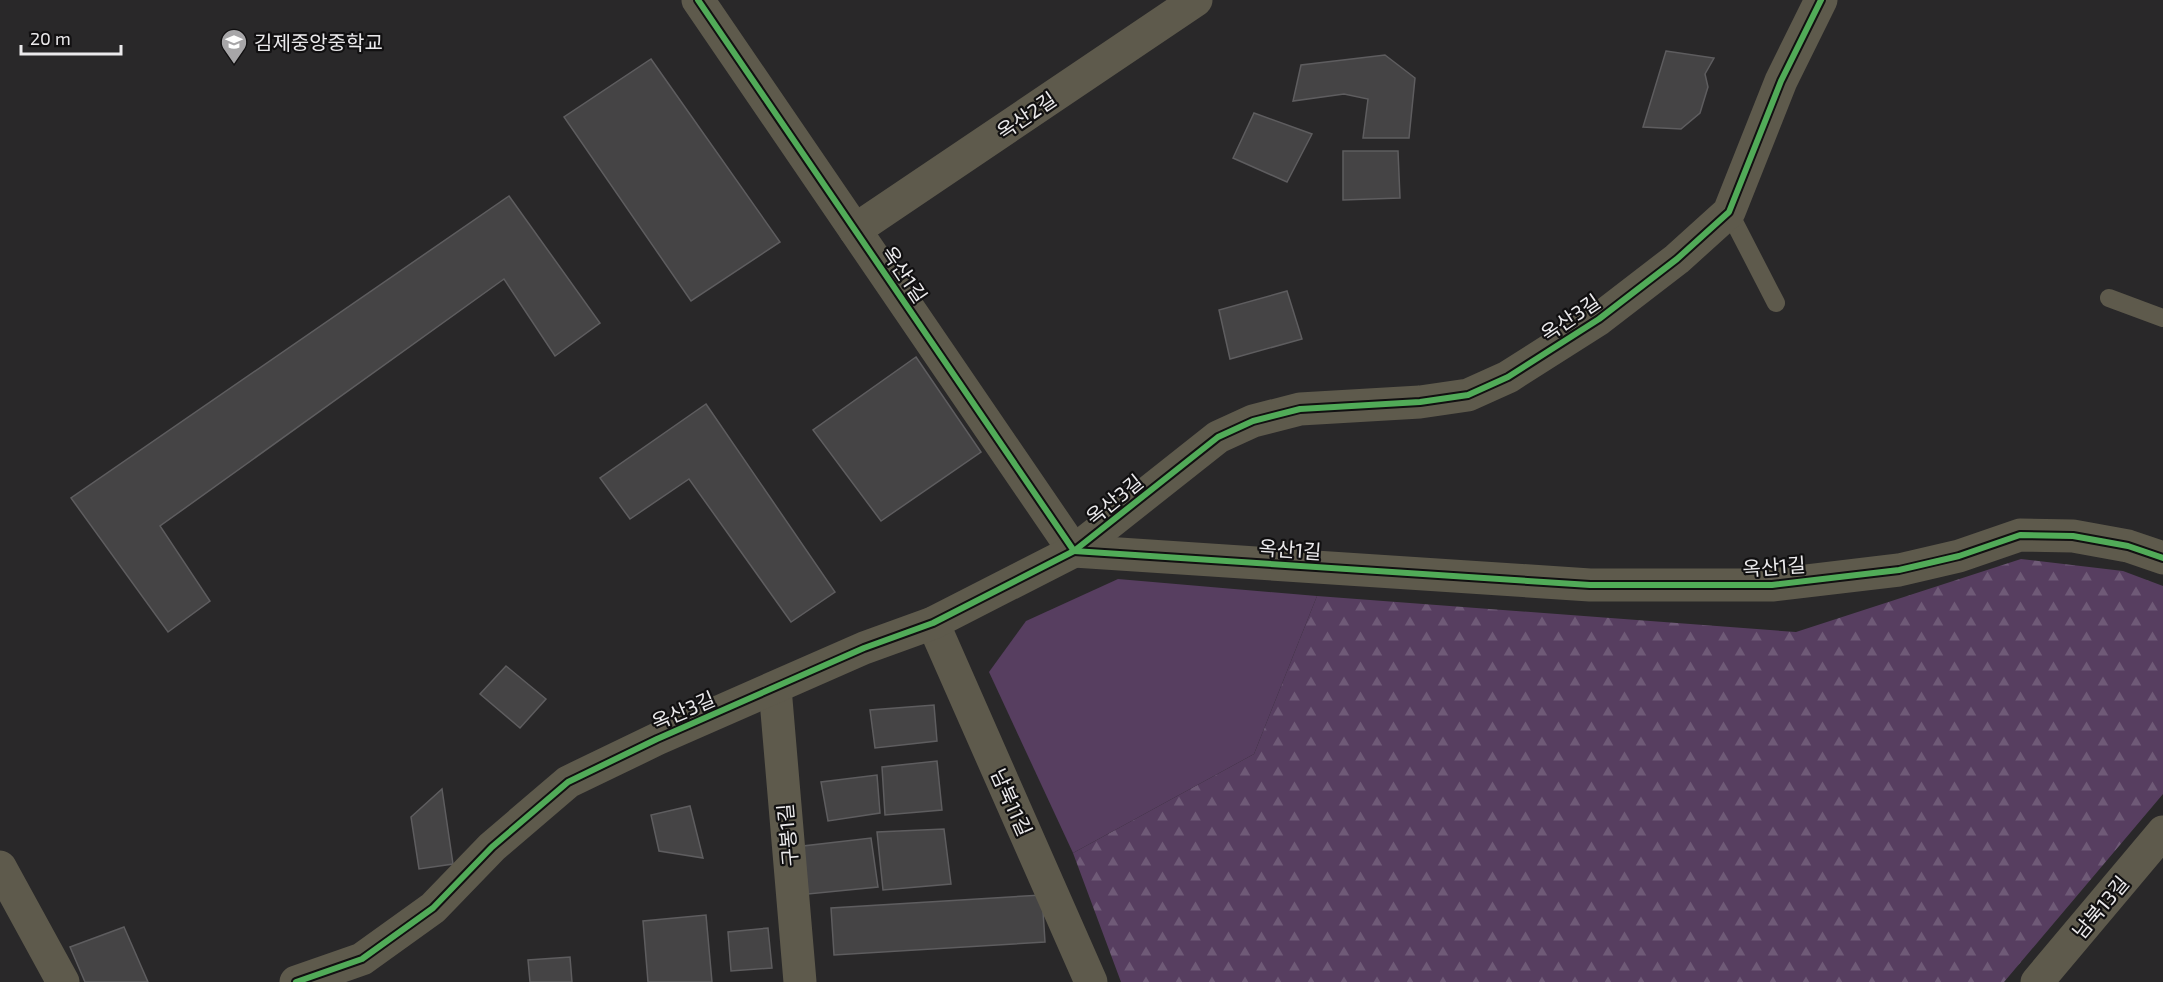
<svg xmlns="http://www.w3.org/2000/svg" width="2163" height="982" font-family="'Exo 2','Noto Sans KR',sans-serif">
<defs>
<pattern id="forest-firs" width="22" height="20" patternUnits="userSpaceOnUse" patternTransform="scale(1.5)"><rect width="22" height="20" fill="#573e60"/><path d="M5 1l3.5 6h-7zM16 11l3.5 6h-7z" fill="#6f5a77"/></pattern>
</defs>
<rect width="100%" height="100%" fill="#292829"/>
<!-- forest -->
<path fill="url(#forest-firs)" d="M2021,559L2123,571L2163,586V794L2004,982H1121L1073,853L1254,754L1317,596L1796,632Z"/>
<!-- green -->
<path fill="#573e60" d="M1118,579L1317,596L1254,754L1073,853L989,672L1026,621Z"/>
<!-- building -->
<g fill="#454445" stroke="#5e5d5f" stroke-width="1.5">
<path d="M1666,51L1714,58L1705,74L1708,87L1700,113L1681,129L1643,127Z"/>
<path d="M1385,55L1415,78L1409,138H1363L1368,99L1344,94L1293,101L1301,65Z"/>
<path d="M651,59L780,242L691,301L564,117Z"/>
<path d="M1254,113L1312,134L1287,182L1233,158Z"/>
<path d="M1343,151H1398L1400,198L1343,200Z"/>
<path d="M509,196L600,323L555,356L504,279L160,526L210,601L168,632L71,498Z"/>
<path d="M1287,291L1302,339L1230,359L1219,310Z"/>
<path d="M916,357L981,452L881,521L813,430Z"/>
<path d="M706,404L835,592L791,622L689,479L630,519L600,478Z"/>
<path d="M506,666L546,699L520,728L480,694Z"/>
<path d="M934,705L937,741L875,748L870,710Z"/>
<path d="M937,761L942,810L885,815L882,767Z"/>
<path d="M877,775L880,813L828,821L821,782Z"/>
<path d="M442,789L453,864L419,869L411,817Z"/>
<path d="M690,806L703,858L659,851L651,815Z"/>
<path d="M944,829L951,884L883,890L877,832Z"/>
<path d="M871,838L878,887L808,894L803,846Z"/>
<path d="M1042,895L1045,942L834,955L831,908Z"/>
<path d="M706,915L712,982H648L643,921Z"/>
<path d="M124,927L148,982H85L70,947Z"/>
<path d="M768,928L772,968L731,971L728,932Z"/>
<path d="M570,957L572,982H530L528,960Z"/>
</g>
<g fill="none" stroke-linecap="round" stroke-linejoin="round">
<!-- service -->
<g stroke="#5e5a4c" stroke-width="18">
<path d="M1729,212L1776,303"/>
<path d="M2109,298L2163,318"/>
</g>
<!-- minor -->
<g stroke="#5e5a4c" stroke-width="33">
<path d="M698,0L1074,551L1590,585H1772L1899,570L1959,556L2020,535L2073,536L2128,546L2163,558"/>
<path d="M855,230L1196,0"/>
<path d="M933,623L1091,982"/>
<path d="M775,688L800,982"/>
<path d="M296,982L362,959L433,908L492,847L568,782L657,739L864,648L933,623L1074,551L1218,437L1253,421L1300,409L1420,402L1468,395L1508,377L1599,319L1677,259L1729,212L1781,81L1821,0"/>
<path d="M2037,982L2163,832"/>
</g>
<!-- tertiary -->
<path stroke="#5e5a4c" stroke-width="33" d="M0,867L63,982"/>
<!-- cycleway casing -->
<g stroke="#111011" stroke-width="10">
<g id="cycleway">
<path d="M698,0L1074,551L1590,585H1772L1899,570L1959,556L2020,535L2073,536L2128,546L2163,558"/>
<path d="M296,982L362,959L433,908L492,847L568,782L657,739L864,648L933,623L1074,551L1218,437L1253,421L1300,409L1420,402L1468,395L1508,377L1599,319L1677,259L1729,212L1781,81L1821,0"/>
</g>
</g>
<!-- cycleway -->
<use href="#cycleway" stroke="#51ab58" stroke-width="6"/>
</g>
<!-- icons -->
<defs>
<g id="school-pin" transform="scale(1.35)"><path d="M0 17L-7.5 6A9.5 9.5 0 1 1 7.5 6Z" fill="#a7a6a8" stroke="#111011"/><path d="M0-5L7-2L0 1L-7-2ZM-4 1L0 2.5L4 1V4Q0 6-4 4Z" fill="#fff"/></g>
</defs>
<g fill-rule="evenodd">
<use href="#school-pin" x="234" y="42"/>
</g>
<g text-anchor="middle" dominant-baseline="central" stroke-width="4.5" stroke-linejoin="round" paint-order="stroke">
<!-- poi labels -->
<g font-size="20" fill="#ebeaec" stroke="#111011" text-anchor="start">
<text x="254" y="42">김제중앙중학교</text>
</g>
<!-- street labels -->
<g font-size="20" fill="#ebeaec" stroke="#111011">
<text transform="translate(1026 115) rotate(-34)">옥산2길</text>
<text transform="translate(905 274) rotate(56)">옥산1길</text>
<text transform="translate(1570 317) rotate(-34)">옥산3길</text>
<text transform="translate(1114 499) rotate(-39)">옥산3길</text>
<text transform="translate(1290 549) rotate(4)">옥산1길</text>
<text transform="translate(1774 566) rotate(-4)">옥산1길</text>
<text transform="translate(683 710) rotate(-23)">옥산3길</text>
<text transform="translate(1012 802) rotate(66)">남북11길</text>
<text transform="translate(787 835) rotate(-95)">구봉1길</text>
<text transform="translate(2100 907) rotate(-50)">남북13길</text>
</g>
</g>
<!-- scale -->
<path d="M21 45v9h100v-9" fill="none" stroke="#ebeaec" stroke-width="3"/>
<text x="30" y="45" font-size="18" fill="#ebeaec" stroke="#111011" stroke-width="4.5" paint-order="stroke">20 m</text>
</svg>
